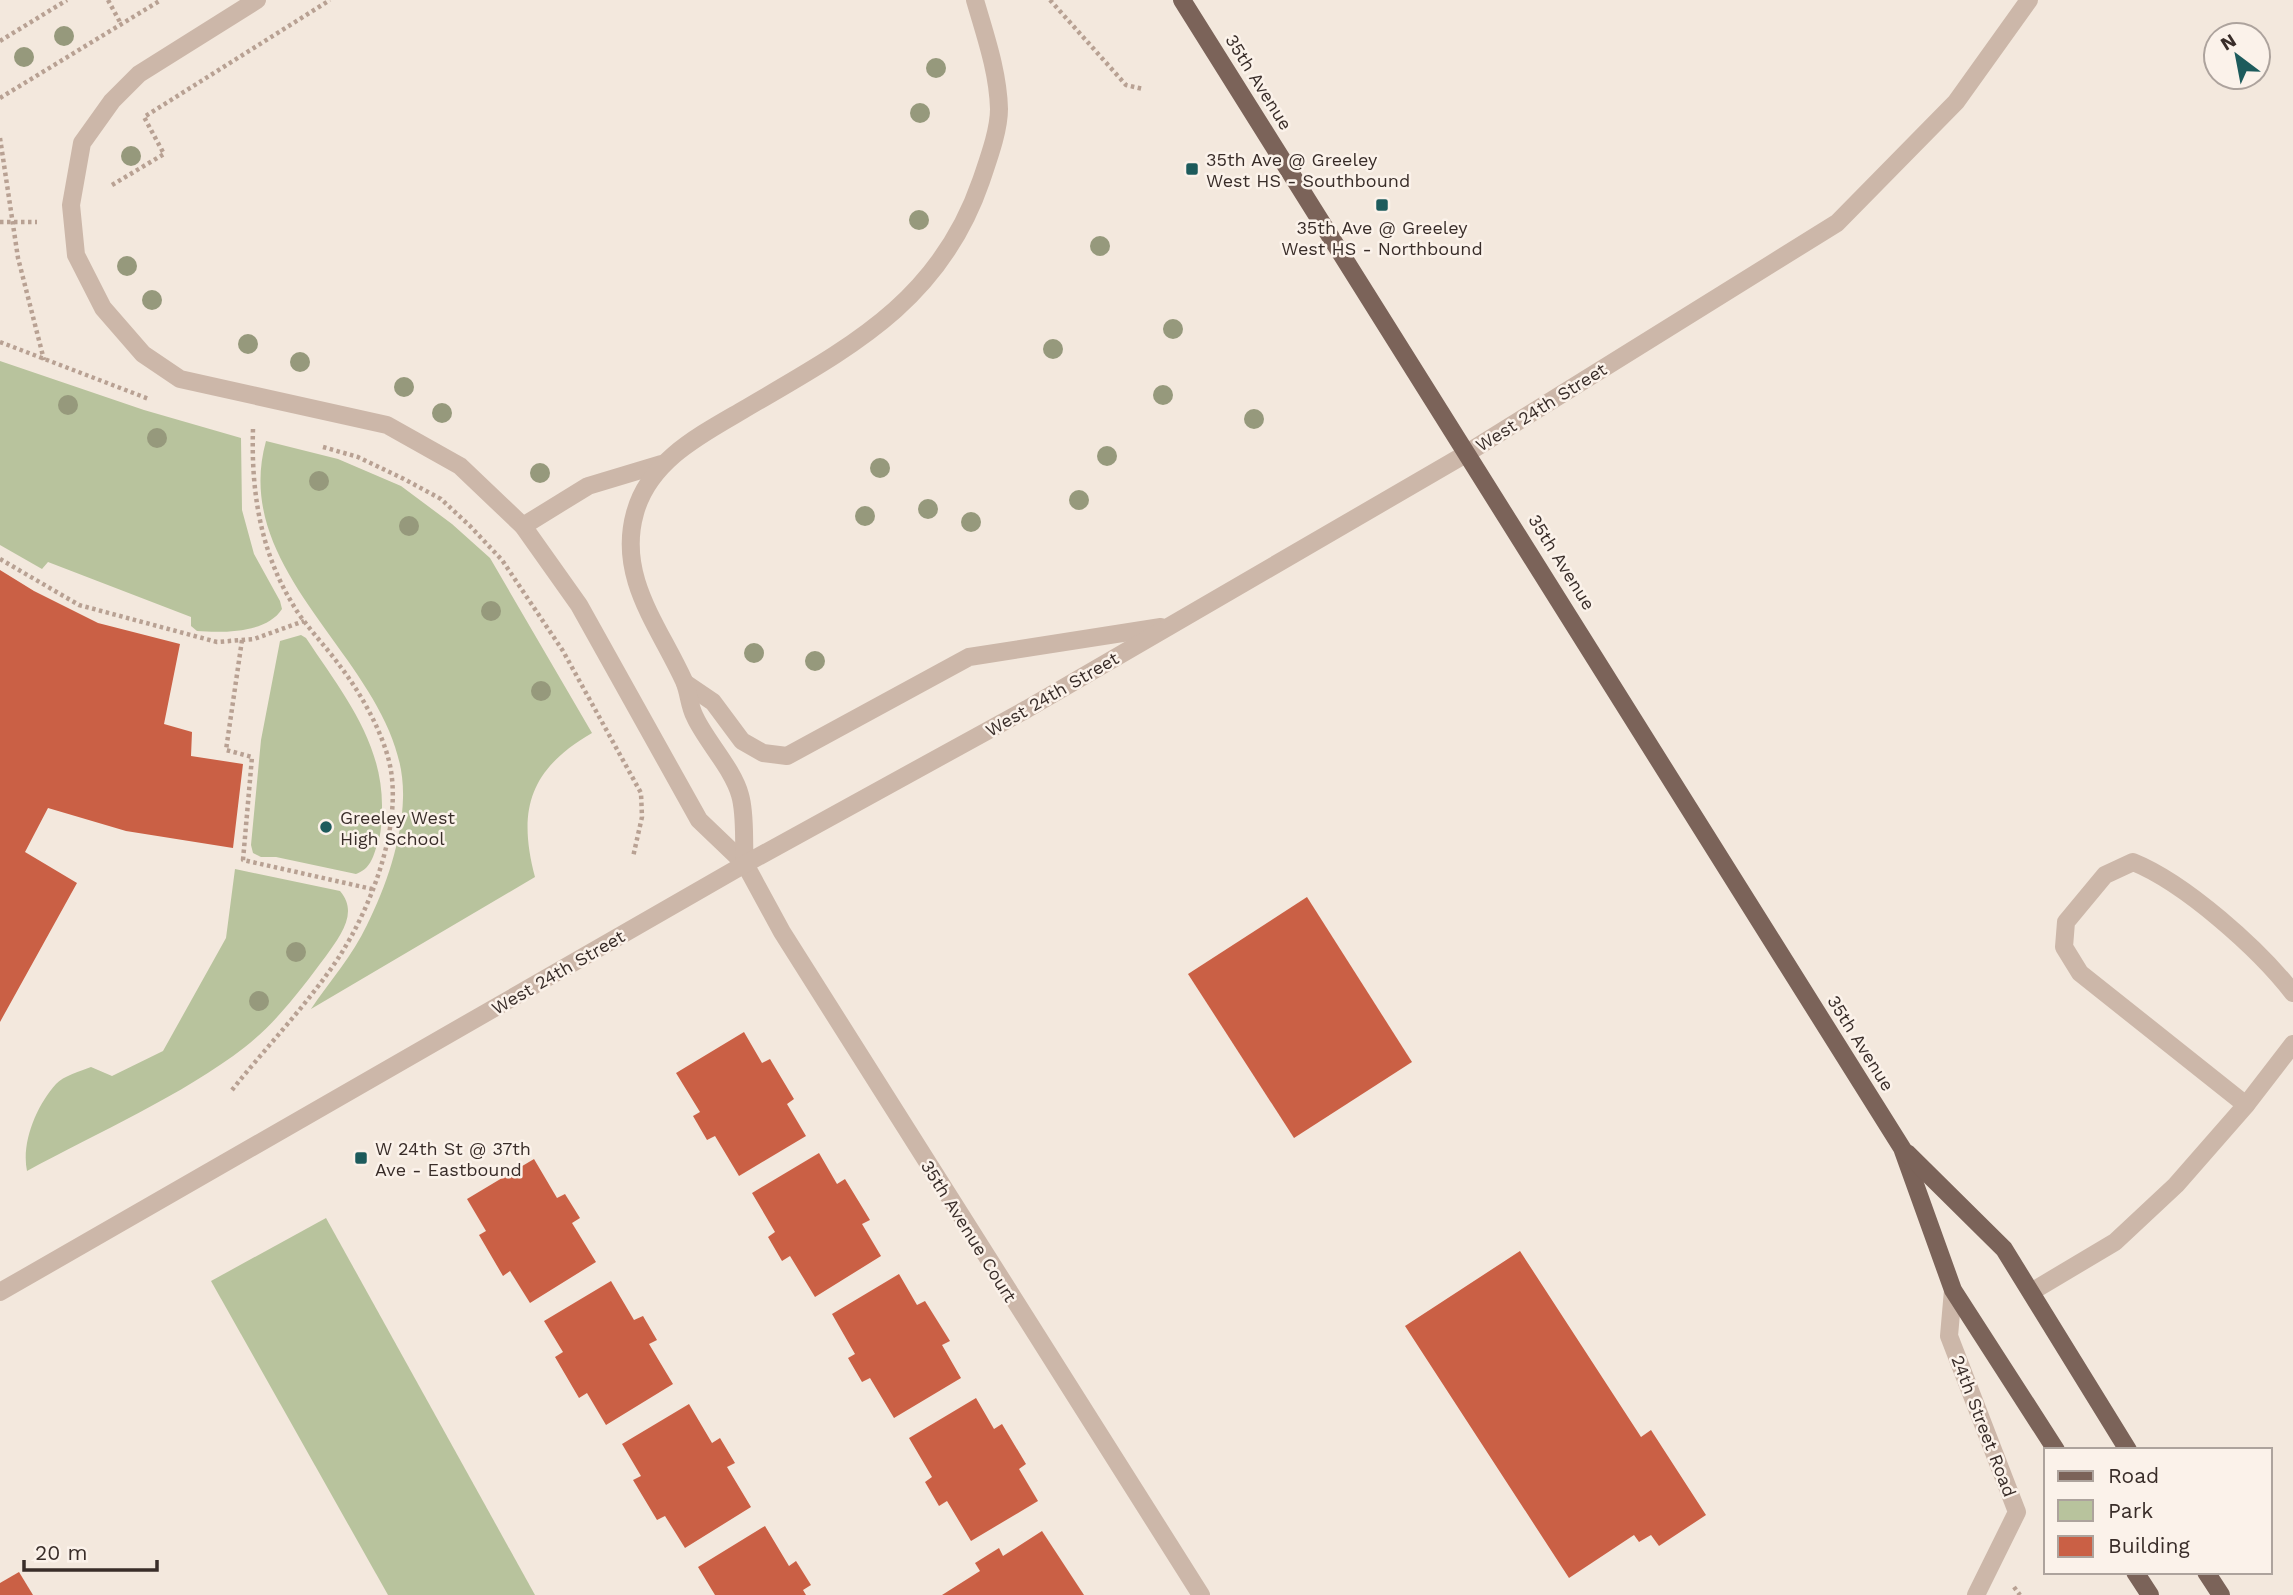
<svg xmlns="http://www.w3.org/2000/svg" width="2293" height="1595" font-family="'Work Sans',sans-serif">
<rect width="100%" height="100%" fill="#f3e8dd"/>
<!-- green -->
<g fill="#b8c39d">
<path d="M0,361L144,410L241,438L242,510L254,554L280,601L282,609C267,633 224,633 197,631L191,626V617L48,562L42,569L0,545Z"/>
<path d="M266,441L338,459L401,486L452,524L490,558L592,733C530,769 517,809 535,877L311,1009C329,982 353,955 367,925C386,887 402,840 403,798C407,669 227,581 266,441Z"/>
<path d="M301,635L306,638C341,691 383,741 382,808C381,821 382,833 377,845C373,858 370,869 356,874L276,857H261L253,853L251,845L261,740L280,641Z"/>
<path d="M235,869L340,891C359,913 340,936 326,956C302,988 277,1022 245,1047C183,1095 97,1133 27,1171C21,1142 37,1105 56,1084C63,1076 81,1071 91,1067L112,1076L163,1051L226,938Z"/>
<path d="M326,1218L535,1595H388L211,1281Z"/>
</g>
<!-- building -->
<g fill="#ca6045">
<path d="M0,570L34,591L98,623L180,644L164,724L192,732L191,756L243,764L233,848L126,831L48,808L25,852L77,883L0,1022Z"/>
<path d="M1307,897L1412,1062L1294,1138L1188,974Z"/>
<path d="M744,1032L762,1063L770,1059L794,1099L787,1104L806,1136L739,1176L715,1136L707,1140L693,1116L700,1112L676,1073Z"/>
<path d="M819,1153L837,1184L845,1179L870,1220L862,1224L881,1256L815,1297L790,1256L782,1261L768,1237L775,1232L752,1193Z"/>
<path d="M534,1159L557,1198L565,1194L580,1218L572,1223L596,1262L530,1303L510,1271L503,1276L479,1235L486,1231L467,1199Z"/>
<path d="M1520,1251L1641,1437L1651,1430L1706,1515L1659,1546L1651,1535L1639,1542L1634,1535L1569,1578L1405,1326Z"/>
<path d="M899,1274L917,1305L925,1301L950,1341L942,1345L961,1378L894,1418L870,1378L862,1382L848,1358L855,1354L832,1314Z"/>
<path d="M611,1281L634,1320L643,1316L657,1340L649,1344L673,1384L606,1425L587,1393L579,1398L555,1357L563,1352L544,1321Z"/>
<path d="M976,1398L994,1429L1002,1424L1026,1464L1019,1469L1038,1501L971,1541L947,1501L939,1506L925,1482L932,1477L909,1438Z"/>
<path d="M689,1404L712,1443L720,1438L735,1463L727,1467L751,1507L685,1548L665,1516L657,1520L633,1480L641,1476L622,1444Z"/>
<path d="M765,1526L789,1566L796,1561L811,1585L803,1590L806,1595H715L698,1567Z"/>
<path d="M1042,1531L1084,1595H942L980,1571L975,1563L999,1548L1003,1556Z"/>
<path d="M19,1572L33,1595H0V1583Z"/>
</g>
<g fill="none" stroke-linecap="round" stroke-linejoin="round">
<!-- path -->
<g stroke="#b8a193" stroke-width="4.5" stroke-dasharray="3.5 3.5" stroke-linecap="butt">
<path d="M108,0L121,24"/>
<path d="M1050,0L1126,85L1143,89"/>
<path d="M0,41L67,0"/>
<path d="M0,98L161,0"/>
<path d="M0,138L18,258L44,360"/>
<path d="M112,185L164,154L144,117L330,0"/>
<path d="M0,222H37"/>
<path d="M0,342L149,399"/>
<path d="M323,447L358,457L404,479L441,499L470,526L502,560L563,651L641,793L642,817L633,857"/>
<path d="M0,559L79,605L217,642L254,639L304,621"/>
<path d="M242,640L226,750L252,757L243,860L372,889"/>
<path d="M232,1090C267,1046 308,1004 339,957C372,906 404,822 389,761C381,729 360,692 340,666C325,645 305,626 292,603C260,550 251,490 253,429"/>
<path d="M2014,1587L2020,1595"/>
</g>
<!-- minor -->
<g stroke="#ccb7a9" stroke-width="18">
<path d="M257,0L139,74L112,101L82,143L71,205L76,255L103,308L143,354L180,379L387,425L460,466L523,526L579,605L699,820L745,864L782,932L1201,1595"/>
<path d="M523,526L588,486L661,464"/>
<path d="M685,683L713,702L742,741L763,753L787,756L969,657L1161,627"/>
<path d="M745,864C743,842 746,815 740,795C733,769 706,741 695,717C689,706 689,692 684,681C659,626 617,577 635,513C649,461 700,435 743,410C848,348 939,303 981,181C988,160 999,131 999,109C998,71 985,35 975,0"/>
<path d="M2246,1105L2080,973L2064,947L2066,922L2105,875L2133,862C2185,883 2259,949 2293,993"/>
<path d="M1953,1290L1949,1336L2017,1512L1976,1595"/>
<path d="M0,1292L745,864L1027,709L1464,455L1837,223L1956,102L2029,0"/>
<path d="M2031,1292L2115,1242L2176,1185L2246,1105L2293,1044"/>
</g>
<!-- major -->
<g stroke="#7b6359" stroke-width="18">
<path d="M1182,0L1902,1148L1953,1290L2056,1450"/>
<path d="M1907,1153L2004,1249L2128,1450"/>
<path d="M2135,1572L2150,1595"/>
<path d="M2206,1572L2221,1595"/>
</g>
</g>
<!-- trees -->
<g fill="#96997c">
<circle cx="64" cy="36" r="10"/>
<circle cx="24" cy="57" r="10"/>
<circle cx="936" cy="68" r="10"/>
<circle cx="920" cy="113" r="10"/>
<circle cx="131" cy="156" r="10"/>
<circle cx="919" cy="220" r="10"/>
<circle cx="1100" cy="246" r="10"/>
<circle cx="127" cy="266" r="10"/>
<circle cx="152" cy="300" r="10"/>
<circle cx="1173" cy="329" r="10"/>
<circle cx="248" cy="344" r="10"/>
<circle cx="1053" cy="349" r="10"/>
<circle cx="300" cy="362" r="10"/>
<circle cx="404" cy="387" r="10"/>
<circle cx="1163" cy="395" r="10"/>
<circle cx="68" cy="405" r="10"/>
<circle cx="442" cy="413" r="10"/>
<circle cx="1254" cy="419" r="10"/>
<circle cx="157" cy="438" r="10"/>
<circle cx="1107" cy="456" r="10"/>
<circle cx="880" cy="468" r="10"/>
<circle cx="540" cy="473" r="10"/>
<circle cx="319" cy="481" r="10"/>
<circle cx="1079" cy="500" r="10"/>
<circle cx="928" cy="509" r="10"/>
<circle cx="865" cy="516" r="10"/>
<circle cx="971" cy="522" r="10"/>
<circle cx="409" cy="526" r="10"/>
<circle cx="491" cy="611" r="10"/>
<circle cx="754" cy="653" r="10"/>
<circle cx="815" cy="661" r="10"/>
<circle cx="541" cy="691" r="10"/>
<circle cx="296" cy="952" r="10"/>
<circle cx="259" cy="1001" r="10"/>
</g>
<!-- markers -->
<g fill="#1d5b5c" stroke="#fbf2ea" stroke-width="2.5">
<rect x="1185" y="162" width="14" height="14" rx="3.5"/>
<rect x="1375" y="198" width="14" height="14" rx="3.5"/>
<circle cx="326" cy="827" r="7"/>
<rect x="354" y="1151" width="14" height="14" rx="3.5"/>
</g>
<g text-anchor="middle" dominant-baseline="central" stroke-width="5" stroke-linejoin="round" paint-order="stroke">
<!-- street labels -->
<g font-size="18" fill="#392d29" stroke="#fbf2ea">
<text transform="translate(1259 82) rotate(58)">35th Avenue</text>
<text transform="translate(1541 407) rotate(-32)">West 24th Street</text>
<text transform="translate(1562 562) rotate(58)">35th Avenue</text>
<text transform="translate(1052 694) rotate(-30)">West 24th Street</text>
<text transform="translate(558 972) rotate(-30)">West 24th Street</text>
<text transform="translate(1861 1043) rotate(58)">35th Avenue</text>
<text transform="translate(969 1231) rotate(58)">35th Avenue Court</text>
<text transform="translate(1984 1426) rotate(69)">24th Street Road</text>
</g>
<!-- poi labels -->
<g font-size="18" fill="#392d29" stroke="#fbf2ea" text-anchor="start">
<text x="1206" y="159">35th Ave @ Greeley<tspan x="1206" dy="21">West HS - Southbound</tspan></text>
<text x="1382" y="227" text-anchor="middle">35th Ave @ Greeley<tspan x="1382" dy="21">West HS - Northbound</tspan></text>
<text x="340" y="817">Greeley West<tspan x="340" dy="21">High School</tspan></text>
<text x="375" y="1148">W 24th St @ 37th<tspan x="375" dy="21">Ave - Eastbound</tspan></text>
</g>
</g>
<!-- legend -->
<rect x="2044" y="1448" width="228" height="126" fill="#fbf2ea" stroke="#ada39d" stroke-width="2"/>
<rect x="2058" y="1471" width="35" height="10" fill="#7b6359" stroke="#ada39d" stroke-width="2"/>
<text x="2108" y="1483" font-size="21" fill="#392d29">Road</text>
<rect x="2058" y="1500" width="35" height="21" fill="#b8c39d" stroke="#ada39d" stroke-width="2"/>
<text x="2108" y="1518" font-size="21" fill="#392d29">Park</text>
<rect x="2058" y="1536" width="35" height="21" fill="#ca6045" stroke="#ada39d" stroke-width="2"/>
<text x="2108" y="1553" font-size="21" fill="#392d29">Building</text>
<!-- north arrow -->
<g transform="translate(2237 56) rotate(328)"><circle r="33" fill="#fbf2ea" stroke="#ada39d" stroke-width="2"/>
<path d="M0-5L12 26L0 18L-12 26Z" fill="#1d5b5c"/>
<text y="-10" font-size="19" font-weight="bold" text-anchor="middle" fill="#392d29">N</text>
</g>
<!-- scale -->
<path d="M24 1560v10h133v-10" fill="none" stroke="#392d29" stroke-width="3.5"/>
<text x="35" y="1560" font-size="21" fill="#392d29" stroke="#fbf2ea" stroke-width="5" paint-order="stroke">20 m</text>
</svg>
